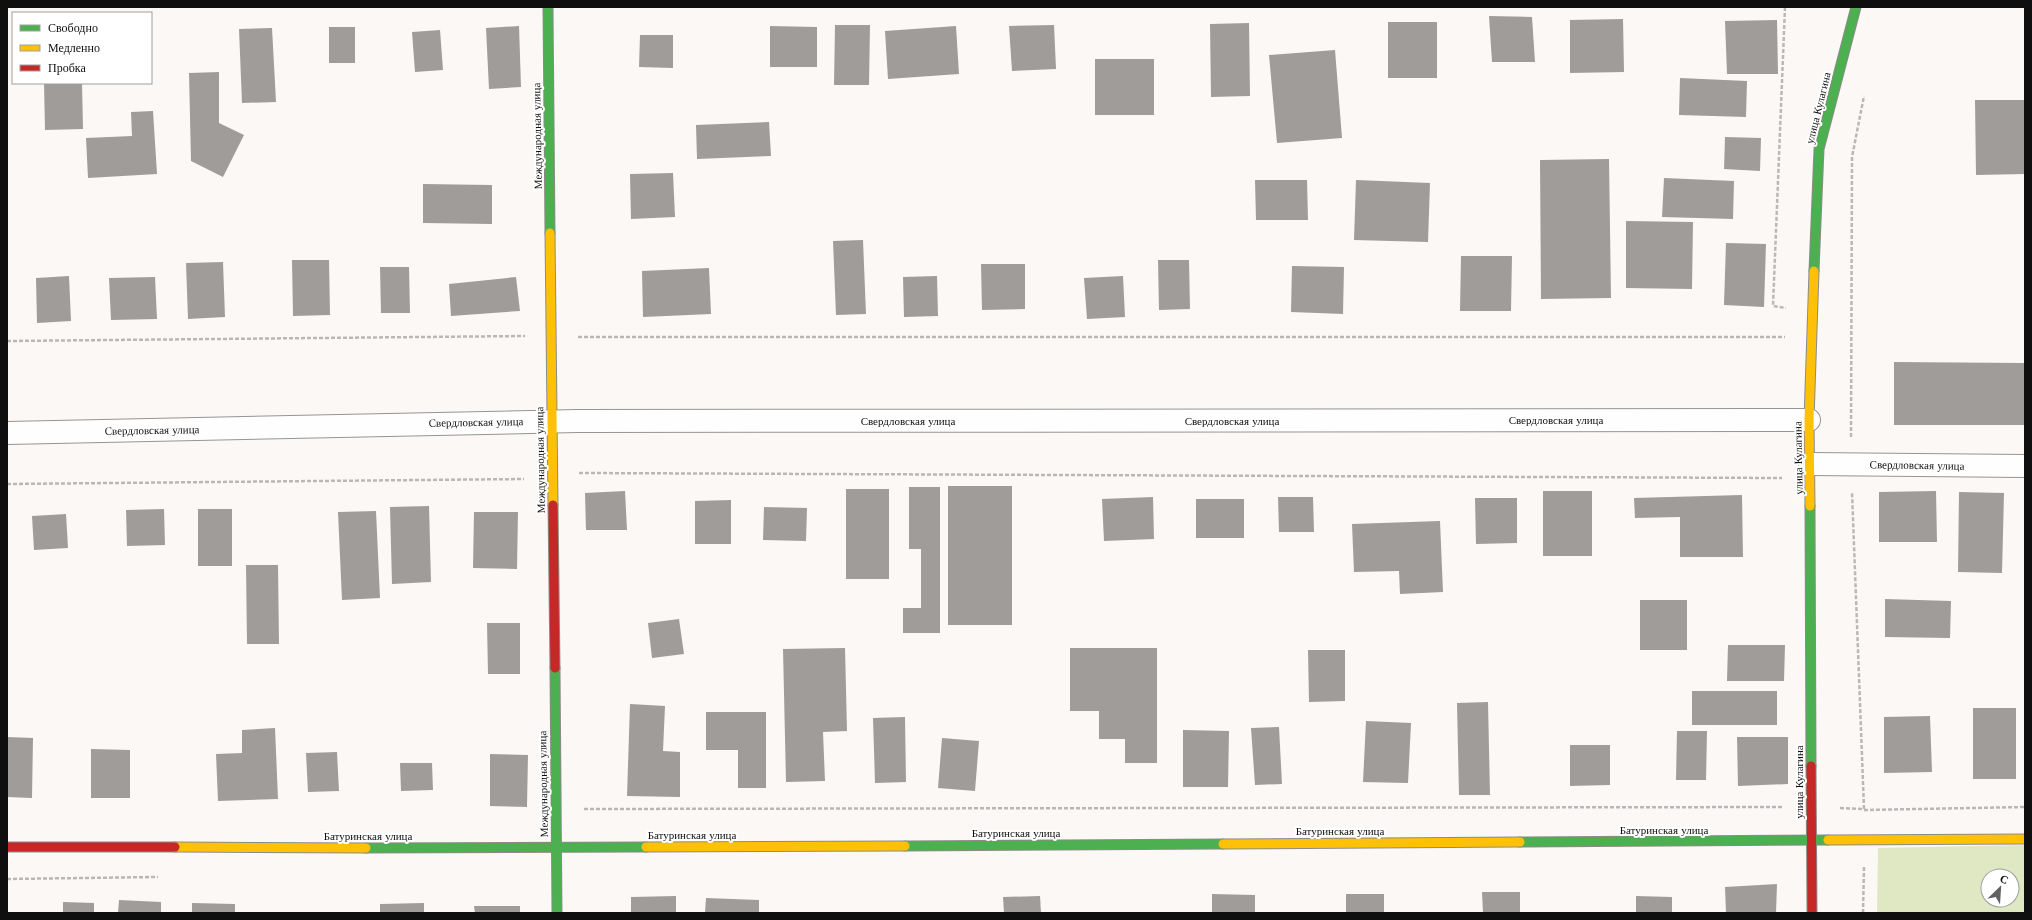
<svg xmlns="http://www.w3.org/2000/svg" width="2032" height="920" font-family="'Libre Baskerville',serif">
<rect width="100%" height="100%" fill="#fcf8f5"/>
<!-- forest -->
<path fill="#e0e8c3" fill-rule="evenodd" d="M2025,845V913H1877L1878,848ZM1988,876H2012V900H1988Z"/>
<!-- building -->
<g fill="#a09c9a">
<path d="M1489,16L1532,17L1535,62H1492Z"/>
<path d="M1623,19L1624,72L1570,73V20Z"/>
<path d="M1777,20L1778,74H1727L1725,21Z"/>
<rect x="1388" y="22" width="49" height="56"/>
<path d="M1249,23L1250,96L1211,97L1210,24Z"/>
<path d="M835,25H870L869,85H834Z"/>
<path d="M1054,25L1056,69L1012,71L1009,26Z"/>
<path d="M519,26L521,87L489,89L486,28Z"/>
<path d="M770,26L817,27V67H770Z"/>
<path d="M956,26L959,74L888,79L885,31Z"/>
<rect x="329" y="27" width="26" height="36"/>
<path d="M272,28L276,102L242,103L239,29Z"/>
<path d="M440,30L443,70L415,72L412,32Z"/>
<path d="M640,35H673V68L639,67Z"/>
<path d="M1335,50L1342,138L1277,143L1269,55Z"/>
<rect x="1095" y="59" width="59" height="56"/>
<path d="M219,72V123L244,135L223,177L191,161L189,73Z"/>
<path d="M1680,78L1747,81L1746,117L1679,115Z"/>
<path d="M44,83H82L83,129L45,130Z"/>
<path d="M1975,100H2025V174L1976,175Z"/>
<path d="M153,111L157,174L88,178L86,138L132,136L131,112Z"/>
<path d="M769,122L771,156L697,159L696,125Z"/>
<path d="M1725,137L1761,138L1760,171L1724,169Z"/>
<path d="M1609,159L1611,298L1541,299L1540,160Z"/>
<path d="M673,173L675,217L631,219L630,174Z"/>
<path d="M1664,178L1734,181L1733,219L1662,217Z"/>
<path d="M1255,180H1307L1308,220H1256Z"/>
<path d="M1356,180L1430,183L1428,242L1354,240Z"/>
<path d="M423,184L492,185V224L423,223Z"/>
<path d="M1626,221L1693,222L1692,289L1626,288Z"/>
<path d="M863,240L866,314L836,315L833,241Z"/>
<path d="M1726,243L1766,244L1764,307L1724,305Z"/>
<path d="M1461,256H1512L1511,311H1460Z"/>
<path d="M292,260H329L330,315L293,316Z"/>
<path d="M1158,260H1189L1190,309L1159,310Z"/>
<path d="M223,262L225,317L188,319L186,263Z"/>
<path d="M981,264H1025V309L982,310Z"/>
<path d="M1292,266L1344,267L1343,314L1291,312Z"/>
<path d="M380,267H409L410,313H381Z"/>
<path d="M709,268L711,314L643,317L642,271Z"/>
<path d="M69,276L71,321L37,323L36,278Z"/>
<path d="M937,276L938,316L904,317L903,277Z"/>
<path d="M1123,276L1125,317L1087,319L1084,278Z"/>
<path d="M155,277L157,319L111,320L109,278Z"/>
<path d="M516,277L520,311L451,316L449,284Z"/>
<path d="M1894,362L2025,363V425H1894Z"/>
<rect x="948" y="486" width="64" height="139"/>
<path d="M909,487H940V633H903V608H921V549H909Z"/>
<rect x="846" y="489" width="43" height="90"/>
<path d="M625,491L627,530H586L585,493Z"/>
<rect x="1543" y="491" width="49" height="65"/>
<path d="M1936,491L1937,542H1879V492Z"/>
<path d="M1959,492L2004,493L2002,573L1958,572Z"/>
<path d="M1742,495L1743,557H1680V517L1635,518L1634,498Z"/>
<path d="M1153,497L1154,539L1104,541L1102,499Z"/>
<path d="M1278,497H1313L1314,532H1279Z"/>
<path d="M1475,498H1517V543L1476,544Z"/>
<rect x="1196" y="499" width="48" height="39"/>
<path d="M731,500V544H695V501Z"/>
<path d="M429,506L431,582L392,584L390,507Z"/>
<path d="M764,507L807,508L806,541L763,540Z"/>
<path d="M164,509L165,545L127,546L126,510Z"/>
<rect x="198" y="509" width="34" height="57"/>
<path d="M376,511L380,598L342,600L338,512Z"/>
<path d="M474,512H518L517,569L473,568Z"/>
<path d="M66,514L68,548L34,550L32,516Z"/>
<path d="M1440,521L1443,592L1400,594L1399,571L1354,572L1352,524Z"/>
<path d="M246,565H278L279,644H247Z"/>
<path d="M1885,599L1951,601L1950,638L1885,637Z"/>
<rect x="1640" y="600" width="47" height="50"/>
<path d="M679,619L684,654L652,658L648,623Z"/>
<path d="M487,623H520V674H488Z"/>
<path d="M1728,645H1785L1784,681H1727Z"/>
<path d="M845,648L847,731L823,732L825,781L786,782L783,649Z"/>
<path d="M1070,648H1157V763H1125V739H1099V711H1070Z"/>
<path d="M1308,650H1345V701L1309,702Z"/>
<rect x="1692" y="691" width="85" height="34"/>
<path d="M1488,702L1490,795H1459L1457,703Z"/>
<path d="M630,704L665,706L663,751L680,752V797L627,796Z"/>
<rect x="1973" y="708" width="43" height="71"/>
<path d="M706,712H766V788H738V750H706Z"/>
<path d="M1930,716L1932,772L1884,773V717Z"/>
<path d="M905,717L906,782L875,783L873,718Z"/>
<path d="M1366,721L1411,723L1408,783L1363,782Z"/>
<path d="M1279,727L1282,784L1255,785L1251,728Z"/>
<path d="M275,728L278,799L218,801L216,754L242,753V730Z"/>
<path d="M1183,730L1229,731L1228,787H1183Z"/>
<path d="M1677,731H1707L1706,780H1676Z"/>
<path d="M7,737L33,738L32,798L7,797Z"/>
<path d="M1737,737H1788V784L1738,786Z"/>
<path d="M942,738L979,741L975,791L938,788Z"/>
<path d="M1570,745H1610V785L1570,786Z"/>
<path d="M91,749L130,750V798H91Z"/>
<path d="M337,752L339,791L308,792L306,753Z"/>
<path d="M490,754L528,755L527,807L490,806Z"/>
<path d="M400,763H432L433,790L401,791Z"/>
<path d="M1777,884L1776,913H1726L1725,887Z"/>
<path d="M1482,892H1520V913H1483Z"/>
<path d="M1212,894L1255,895V913H1212Z"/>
<rect x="1346" y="894" width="38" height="19"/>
<path d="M676,896V913H631V897Z"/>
<path d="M1040,896L1041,913H1004L1003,897Z"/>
<path d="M1636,896L1672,897V913H1636Z"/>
<path d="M706,898L759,900V913H705Z"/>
<path d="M119,900L161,902V913H118Z"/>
<path d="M63,902L94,903V913H63Z"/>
<path d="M192,903L235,904V913H192Z"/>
<path d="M424,903V913H380V904Z"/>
<path d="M474,906H520V913H475Z"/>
</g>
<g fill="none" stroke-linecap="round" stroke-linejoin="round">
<!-- street casing -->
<g stroke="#969493" stroke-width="24">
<g id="street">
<path d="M7,433L577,421L1809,420"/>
<path d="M1810,464L2025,466"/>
</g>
</g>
<!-- fast casing -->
<g stroke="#8c8b89" stroke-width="11">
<g id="fast">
<path d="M548,7L550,233"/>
<path d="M1814,271L1819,149L1856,7"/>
<path d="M1810,506L1811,766"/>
<path d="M555,668L557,913"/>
<path d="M1520,842L1828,840"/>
<path d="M905,846L1223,844"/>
<path d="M366,848L646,847"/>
</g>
</g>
<!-- slow casing -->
<g stroke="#8c8b89" stroke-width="11">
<g id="slow">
<path d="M550,233L553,505"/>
<path d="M1810,506L1809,420L1814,271"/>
<path d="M1828,840L2025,839"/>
<path d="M1223,844L1520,842"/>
<path d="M175,847L366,848"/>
<path d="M646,847L905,846"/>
</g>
</g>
<!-- jam casing -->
<g stroke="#8c8b89" stroke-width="11">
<g id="jam">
<path d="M553,505L555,668"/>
<path d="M1811,766L1812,913"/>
<path d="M7,847H175"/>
</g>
</g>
<!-- path -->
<g stroke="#b9b8b8" stroke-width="2.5" stroke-dasharray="4 2" stroke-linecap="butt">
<path d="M1785,7L1773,306L1786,308"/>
<path d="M578,337H1785"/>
<path d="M7,341L525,336"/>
<path d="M1851,437L1852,157L1864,96"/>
<path d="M579,473L1782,478"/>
<path d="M7,484L524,479"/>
<path d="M1840,808L1864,809L1852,492"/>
<path d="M584,809L1783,807"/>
<path d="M1864,810L2025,807"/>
<path d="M7,879L158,877"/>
<path d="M1863,913L1864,867"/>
</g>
<!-- street -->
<use href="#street" stroke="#fffefe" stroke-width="22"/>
<!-- fast -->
<use href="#fast" stroke="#4caf50" stroke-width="9"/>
<!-- slow -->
<use href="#slow" stroke="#ffc107" stroke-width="9"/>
<!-- jam -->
<use href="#jam" stroke="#c62828" stroke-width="9"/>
</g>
<g text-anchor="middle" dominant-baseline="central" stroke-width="4" stroke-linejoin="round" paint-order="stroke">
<!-- street labels -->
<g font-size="11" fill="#0f0f0f" stroke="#fff">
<text transform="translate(1818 108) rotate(-76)">улица Кулагина</text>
<text transform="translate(537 136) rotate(-91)">Международная улица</text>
<text x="1556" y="420">Свердловская улица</text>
<text x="908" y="421">Свердловская улица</text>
<text x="1232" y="421">Свердловская улица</text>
<text transform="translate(476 422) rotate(-1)">Свердловская улица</text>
<text transform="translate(152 430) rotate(-1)">Свердловская улица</text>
<text transform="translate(1798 458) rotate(-91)">улица Кулагина</text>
<text transform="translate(540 460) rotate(-91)">Международная улица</text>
<text transform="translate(1917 465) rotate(1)">Свердловская улица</text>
<text transform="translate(1799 782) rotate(-90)">улица Кулагина</text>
<text transform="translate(543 784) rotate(-91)">Международная улица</text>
<text x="1664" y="830">Батуринская улица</text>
<text x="1340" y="831">Батуринская улица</text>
<text x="1016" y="833">Батуринская улица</text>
<text x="692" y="835">Батуринская улица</text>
<text x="368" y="836">Батуринская улица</text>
</g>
</g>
<!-- border -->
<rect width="2032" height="920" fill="none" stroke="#0f0f0f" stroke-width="16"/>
<!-- legend -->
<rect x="12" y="12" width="140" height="72" fill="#ffffff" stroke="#9f9f9f"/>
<rect x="20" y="25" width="20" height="6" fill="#4caf50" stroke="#9f9f9f"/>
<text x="48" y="32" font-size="12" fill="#0f0f0f">Свободно</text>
<rect x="20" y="45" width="20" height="6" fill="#ffc107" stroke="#9f9f9f"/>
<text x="48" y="52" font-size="12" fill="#0f0f0f">Медленно</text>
<rect x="20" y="65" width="20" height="6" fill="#c62828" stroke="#9f9f9f"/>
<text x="48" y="72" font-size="12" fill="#0f0f0f">Пробка</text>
<!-- north arrow -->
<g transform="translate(2000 888) rotate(25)"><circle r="19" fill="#ffffff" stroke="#9f9f9f"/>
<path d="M0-3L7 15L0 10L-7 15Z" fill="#626160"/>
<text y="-6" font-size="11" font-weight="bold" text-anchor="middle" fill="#0f0f0f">С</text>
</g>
</svg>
